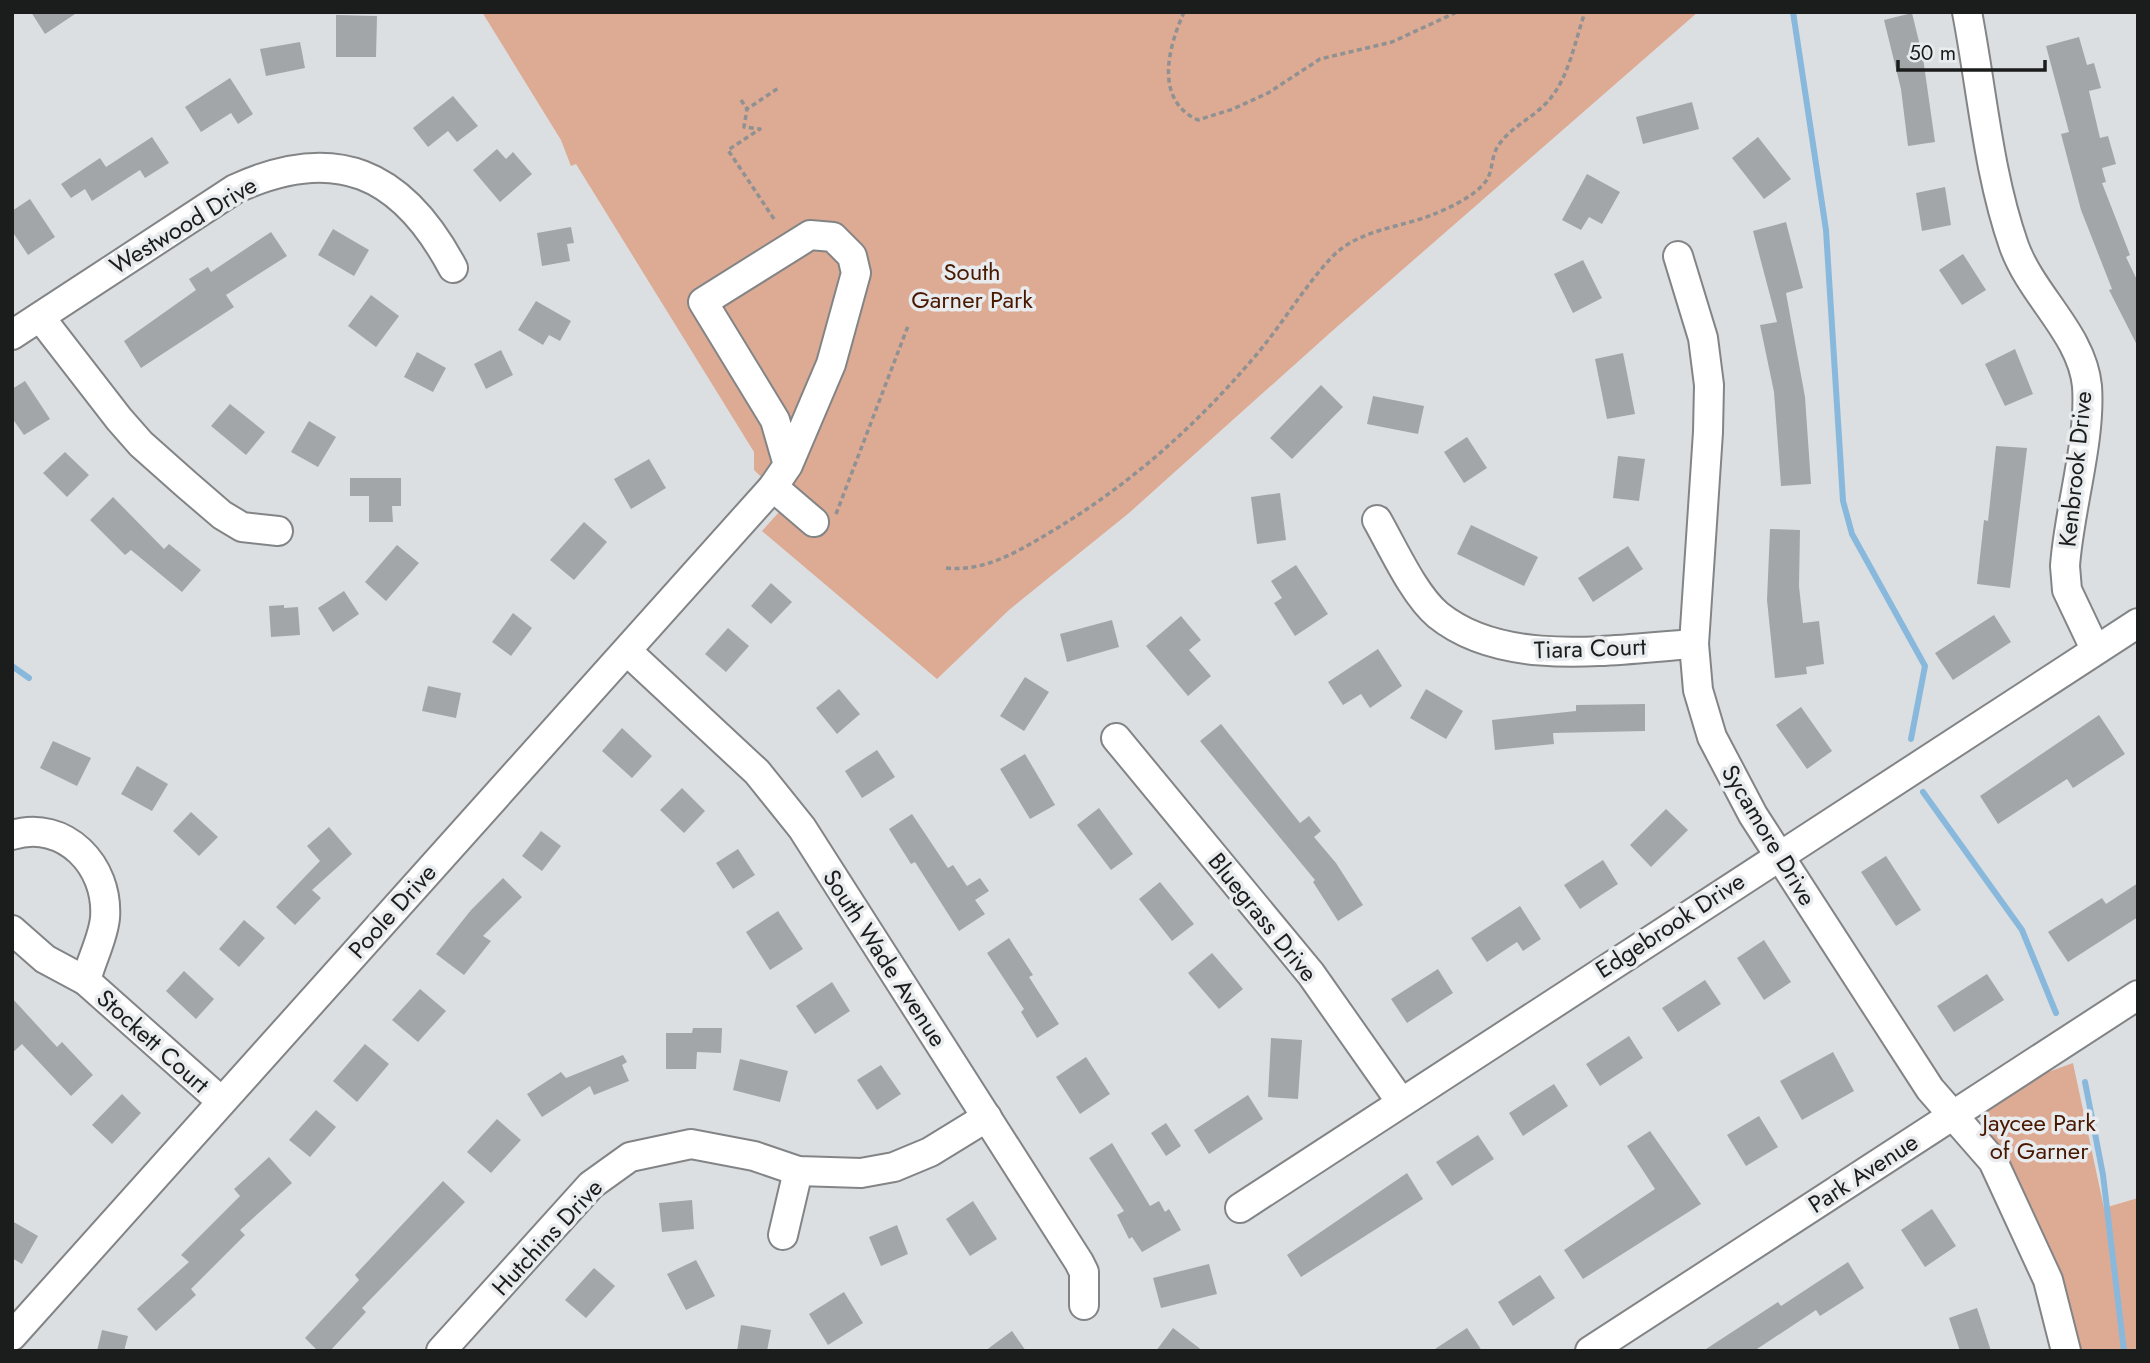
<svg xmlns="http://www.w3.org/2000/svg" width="2150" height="1363" font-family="Jost,sans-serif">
<rect width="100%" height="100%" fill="#dcdfe1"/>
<!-- green -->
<g fill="#ddaa94">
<path d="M482,12H1698L1331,332L1129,513L1009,610L937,679L762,531L788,502L754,470V452L576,164L571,166L561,140Z"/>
<path d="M2073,1063L2104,1208L2138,1198V1351H2074L1987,1143L1982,1112L2040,1075Z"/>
</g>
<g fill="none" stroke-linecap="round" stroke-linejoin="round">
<!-- stream -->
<g stroke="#88b9dd" stroke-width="6">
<path d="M1793,12L1826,230L1843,501L1852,534L1925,666L1911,739"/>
<path d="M12,666L29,678"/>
<path d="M1923,792L2022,930L2056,1013"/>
<path d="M2085,1082L2103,1175L2124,1351"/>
</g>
</g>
<!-- building -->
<g fill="#a3a6a8">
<path d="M31,12H78L45,34Z"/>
<path d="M1912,13L1923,58L1935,142L1908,146L1901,89L1884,20Z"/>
<path d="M336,15L377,16L376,57H336Z"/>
<path d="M2079,37L2087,65L2094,63L2101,88L2089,91L2100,138L2108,136L2116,164L2102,168L2106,182L2102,183L2130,255L2126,257L2138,282V347L2109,290L2112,289L2081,210L2061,134L2069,132L2046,46Z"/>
<path d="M300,42L305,68L266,76L260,49Z"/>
<path d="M230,78L253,114L238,124L231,113L201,132L185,107Z"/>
<path d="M453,96L478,126L457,142L448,131L428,147L413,128Z"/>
<path d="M1692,102L1699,129L1643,144L1636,117Z"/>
<path d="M152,137L169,163L145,178L140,170L92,201L85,189L71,198L61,184L100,158L106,167Z"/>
<path d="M1758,137L1791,179L1764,199L1732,158Z"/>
<path d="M497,149L506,159L513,152L532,174L500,202L473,170Z"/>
<path d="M1587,174L1620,192L1602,224L1589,217L1581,230L1562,220Z"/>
<path d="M1945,187L1951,225L1922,231L1916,193Z"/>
<path d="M30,199L55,237L28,255L12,231V211Z"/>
<path d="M1786,222L1803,288L1786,293L1805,397L1811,484L1781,486L1774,392L1760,325L1777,322L1753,231Z"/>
<path d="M571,227L574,243L567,244L570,261L542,266L537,233Z"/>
<path d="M333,229L369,250L354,276L318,255Z"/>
<path d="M271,232L287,256L226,295L234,307L141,368L124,341L196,290L189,279L208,267L211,272Z"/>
<path d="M1963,254L1986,290L1962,305L1939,270Z"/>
<path d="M1583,260L1602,298L1573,313L1554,274Z"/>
<path d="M371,295L399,316L376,347L348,326Z"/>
<path d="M536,301L571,321L560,341L549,335L543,345L518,330Z"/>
<path d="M2015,349L2033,394L2005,406L1985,364Z"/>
<path d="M501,350L513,375L486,389L474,364Z"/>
<path d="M417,352L446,368L433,392L404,377Z"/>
<path d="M1623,353L1635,414L1607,419L1595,359Z"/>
<path d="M25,381L50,419L24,435L12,418V389Z"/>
<path d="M1321,385L1343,407L1292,459L1270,438Z"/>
<path d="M1373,396L1424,406L1418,434L1367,424Z"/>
<path d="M230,404L265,432L246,455L211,426Z"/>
<path d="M309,421L336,437L318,467L291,452Z"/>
<path d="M1467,437L1487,468L1464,483L1444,452Z"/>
<path d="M1996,446L2027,448L2010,588L1977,584L1984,520L1988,521Z"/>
<path d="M65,452L89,475L67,497L43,473Z"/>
<path d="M1618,456L1645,459L1639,501L1613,498Z"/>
<path d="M649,459L666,488L631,509L614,479Z"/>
<path d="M350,478H401V506H392L393,522H369V496H350Z"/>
<path d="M1280,493L1286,540L1257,544L1251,497Z"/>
<path d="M113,497L164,549L169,544L201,570L182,592L131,550L125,555L90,520Z"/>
<path d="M584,522L607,542L574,580L550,560Z"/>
<path d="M1471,525L1538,557L1524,586L1457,554Z"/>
<path d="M1770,529L1800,530L1799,586L1803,623L1819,621L1824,664L1806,667L1807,674L1775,678L1767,600Z"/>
<path d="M397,545L419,563L386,601L365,582Z"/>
<path d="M1628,546L1643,569L1593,602L1578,578Z"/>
<path d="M1296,565L1328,614L1295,636L1274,603L1282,598L1271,581Z"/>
<path d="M771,583L792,602L771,624L751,606Z"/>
<path d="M344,591L359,614L333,632L318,608Z"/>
<path d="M284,605V608L298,607L300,635L271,637L269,606Z"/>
<path d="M513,613L532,628L511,656L492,642Z"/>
<path d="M1994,615L2011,642L1953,680L1935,653Z"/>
<path d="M1181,616L1201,640L1189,650L1211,676L1188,696L1146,646Z"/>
<path d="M1112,620L1119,647L1067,662L1060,634Z"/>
<path d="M728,628L749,646L726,672L705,654Z"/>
<path d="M1378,649L1402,686L1370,708L1361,694L1343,705L1328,682Z"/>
<path d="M1025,677L1049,692L1024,731L1000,716Z"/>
<path d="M428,686L461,693L456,718L422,711Z"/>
<path d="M839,689L860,714L837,734L816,708Z"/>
<path d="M1426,689L1463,711L1446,739L1410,718Z"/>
<path d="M1645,704V731L1553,733L1554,744L1495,750L1492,720L1576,711V705Z"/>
<path d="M1801,707L1832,751L1807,769L1776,725Z"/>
<path d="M2099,715L2125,754L2073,788L2067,779L1998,824L1980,796Z"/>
<path d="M1221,724L1300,823L1309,816L1321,831L1314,837L1336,863L1363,905L1338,921L1313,882L1315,880L1200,741Z"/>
<path d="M622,728L652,756L632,778L602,751Z"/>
<path d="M53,741L91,758L77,786L40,768Z"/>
<path d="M877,750L895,777L862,798L845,771Z"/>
<path d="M1025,754L1055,805L1030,819L1000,769Z"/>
<path d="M137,766L168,784L152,811L121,794Z"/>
<path d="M682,788L705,811L684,833L660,810Z"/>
<path d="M1099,808L1133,854L1111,870L1077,825Z"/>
<path d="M1666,809L1688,830L1651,867L1630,845Z"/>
<path d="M191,812L218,837L199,856L173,831Z"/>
<path d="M912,814L948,868L953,865L967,886L980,878L989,891L975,900L985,914L959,931L915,862L911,864L889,829Z"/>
<path d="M329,827L352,854L312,890L321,898L295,925L276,907L320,861L307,846Z"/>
<path d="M541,831L561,846L542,871L522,856Z"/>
<path d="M738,849L755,875L733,889L716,863Z"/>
<path d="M1886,856L1921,910L1896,926L1861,872Z"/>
<path d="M1603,860L1618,884L1580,909L1564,885Z"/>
<path d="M503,878L522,897L483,936L491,941L464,975L436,954L471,910Z"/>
<path d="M1160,882L1194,924L1172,941L1139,899Z"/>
<path d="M2138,883V917L2068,962L2048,932L2102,898L2106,904Z"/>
<path d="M1520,906L1541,939L1523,951L1517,942L1487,962L1471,938Z"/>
<path d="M778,911L803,949L770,970L746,932Z"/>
<path d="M244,920L265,938L239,967L219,949Z"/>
<path d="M1009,938L1033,975L1029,977L1059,1024L1037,1038L1021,1012L1024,1009L987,953Z"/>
<path d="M1764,940L1791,982L1764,1000L1737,958Z"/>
<path d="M1212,953L1243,989L1219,1009L1188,973Z"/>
<path d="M1438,969L1453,993L1407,1023L1391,999Z"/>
<path d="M184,971L214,999L196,1019L166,991Z"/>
<path d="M1987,974L2004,1000L1954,1032L1937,1006Z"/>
<path d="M1705,980L1721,1004L1678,1032L1662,1008Z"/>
<path d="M832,982L850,1011L815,1034L796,1006Z"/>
<path d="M420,989L446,1011L418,1042L392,1020Z"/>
<path d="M12,998L57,1047L62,1042L93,1075L71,1096L22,1044L12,1053Z"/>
<path d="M693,1028H722L721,1053L697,1052L696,1069H666V1033H692Z"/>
<path d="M1629,1036L1643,1058L1600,1086L1586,1064Z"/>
<path d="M1271,1038L1302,1040L1298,1099L1268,1097Z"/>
<path d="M365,1044L389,1064L357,1102L333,1081Z"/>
<path d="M1833,1052L1854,1091L1802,1120L1780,1081Z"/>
<path d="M623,1055L627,1062L622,1065L629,1081L594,1095L590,1086L542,1117L527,1094L561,1072L566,1078Z"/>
<path d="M1086,1057L1110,1094L1080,1114L1056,1077Z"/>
<path d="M740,1059L788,1071L780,1102L733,1090Z"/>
<path d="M881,1065L901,1094L877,1110L857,1080Z"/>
<path d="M1554,1084L1568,1106L1523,1136L1509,1113Z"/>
<path d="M122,1094L141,1113L112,1144L92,1125Z"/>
<path d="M1248,1095L1263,1119L1209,1154L1194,1130Z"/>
<path d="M316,1110L336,1127L310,1157L289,1140Z"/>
<path d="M1759,1116L1778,1147L1746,1166L1727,1135Z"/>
<path d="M497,1119L521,1140L491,1173L467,1152Z"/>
<path d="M1166,1123L1181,1146L1166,1156L1151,1133Z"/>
<path d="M1650,1131L1701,1204L1583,1279L1564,1250L1655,1189L1627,1146Z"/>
<path d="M1478,1135L1494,1159L1452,1186L1436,1162Z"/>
<path d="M1112,1143L1150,1206L1159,1201L1165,1212L1169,1209L1181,1230L1142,1252L1132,1237L1129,1239L1117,1215L1124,1211L1089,1158Z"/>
<path d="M269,1157L292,1183L240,1230L245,1235L191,1289L196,1295L156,1331L137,1309L189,1262L181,1255L240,1196L234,1189Z"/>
<path d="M1407,1173L1423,1199L1301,1277L1287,1255Z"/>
<path d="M443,1181L465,1202L362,1308L366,1312L330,1351H318L305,1338L359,1280L355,1275Z"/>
<path d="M692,1200L694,1229L662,1232L659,1203Z"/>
<path d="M973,1201L997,1239L970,1256L946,1219Z"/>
<path d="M1932,1209L1956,1246L1925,1267L1901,1230Z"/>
<path d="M12,1221L38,1236L22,1264L12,1258Z"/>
<path d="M897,1225L908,1254L881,1266L869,1237Z"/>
<path d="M696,1260L715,1296L686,1310L667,1274Z"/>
<path d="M1848,1262L1864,1288L1820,1316L1816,1310L1754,1351H1703L1778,1302L1781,1306Z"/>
<path d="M1209,1264L1217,1294L1161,1308L1153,1278Z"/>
<path d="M594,1268L615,1286L586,1318L565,1300Z"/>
<path d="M1540,1275L1555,1298L1513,1326L1498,1302Z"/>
<path d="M844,1292L863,1323L828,1345L809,1314Z"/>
<path d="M1977,1308L1991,1351H1960L1949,1318Z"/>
<path d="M741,1325L771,1330L767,1351H737Z"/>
<path d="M1173,1328L1203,1351H1156Z"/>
<path d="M1467,1328L1482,1351H1432Z"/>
<path d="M102,1330L128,1336L124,1351H97Z"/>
<path d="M1012,1331L1026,1351H985Z"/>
</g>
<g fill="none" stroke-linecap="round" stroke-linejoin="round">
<!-- minor casing -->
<g stroke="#828486" stroke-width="32">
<g id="minor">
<path d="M1967,12C1982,90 1988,172 2014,246C2032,296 2082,334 2087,386C2091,441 2069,509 2065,566L2067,590L2095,649"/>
<path d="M1678,256L1703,338L1709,385L1708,432L1694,644L1698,690L1712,737L1753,815L1930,1089L1993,1161L2048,1280L2066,1351"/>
<path d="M40,317L119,419L141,444L186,484L222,515L242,527L278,531"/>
<path d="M12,335L235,189C335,143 402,172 453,268"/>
<path d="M773,487L814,522"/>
<path d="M1377,520C1393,548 1414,595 1438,615C1505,669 1614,649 1694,644"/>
<path d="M627,651L757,772L802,828L1079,1262L1084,1272V1305"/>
<path d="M1116,738L1311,974L1401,1102"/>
<path d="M12,835C65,819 109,866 105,918C103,939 91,960 86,981"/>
<path d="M12,930L45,959L86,981L221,1101"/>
<path d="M1240,1208L2138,623"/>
<path d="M783,1235L798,1171"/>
<path d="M12,1336L773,487L788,465L831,364L856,273L852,256L833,237L810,235L703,302L775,420L788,465"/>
<path d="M441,1351L591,1185L630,1157L691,1144L754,1156L798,1171L861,1173L894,1167L930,1152L987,1117"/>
<path d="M1590,1351L2138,995"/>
</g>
</g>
<!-- path -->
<g stroke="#8f9192" stroke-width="3.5" stroke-dasharray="5 3.5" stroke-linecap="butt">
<path d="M1184,12C1168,48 1154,100 1198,120L1233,109L1268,93L1320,59L1392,42L1457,12"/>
<path d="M741,100L747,109"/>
<path d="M774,219L728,150L760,129L744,127L747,109L780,87"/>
<path d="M836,514L908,326"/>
<path d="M946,568C984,572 1017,552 1049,533C1130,485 1196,426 1257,354C1283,323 1304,287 1331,258C1357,230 1398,228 1432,215C1449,208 1474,197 1486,181C1493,172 1491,156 1498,146C1510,127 1535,117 1549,100C1569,77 1575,41 1585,12"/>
</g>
<!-- minor -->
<use href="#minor" stroke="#fff" stroke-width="28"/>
</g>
<g text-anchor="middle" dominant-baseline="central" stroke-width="7" stroke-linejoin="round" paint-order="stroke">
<!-- street labels -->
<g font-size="24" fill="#1b1c1c" stroke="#e9ecee">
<text transform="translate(183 225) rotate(-31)">Westwood Drive</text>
<text transform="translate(2075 469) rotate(-84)">Kenbrook Drive</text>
<text transform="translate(1590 648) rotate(-2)">Tiara Court</text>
<text transform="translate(1769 835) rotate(59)">Sycamore Drive</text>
<text transform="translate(392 911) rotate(-48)">Poole Drive</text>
<text transform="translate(1263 917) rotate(51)">Bluegrass Drive</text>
<text transform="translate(1670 925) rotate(-33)">Edgebrook Drive</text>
<text transform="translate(885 958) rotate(57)">South Wade Avenue</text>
<text transform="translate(153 1041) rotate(42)">Stockett Court</text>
<text transform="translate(1863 1173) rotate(-33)">Park Avenue</text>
<text transform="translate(547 1237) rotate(-47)">Hutchins Drive</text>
</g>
<!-- park labels -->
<g font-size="24" fill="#491800" stroke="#e9ecee">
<text x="972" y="271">South<tspan x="972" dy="28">Garner Park</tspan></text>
<text x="2039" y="1122">Jaycee Park<tspan x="2039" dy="28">of Garner</tspan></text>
</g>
</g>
<!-- border -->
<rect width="2150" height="1363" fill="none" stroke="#1b1c1c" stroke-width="28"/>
<!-- scale -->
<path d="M1898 60v10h147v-10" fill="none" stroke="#1b1c1c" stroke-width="3.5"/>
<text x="1909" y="60" font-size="21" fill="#1b1c1c" stroke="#e9ecee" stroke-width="5" paint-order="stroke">50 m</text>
</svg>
